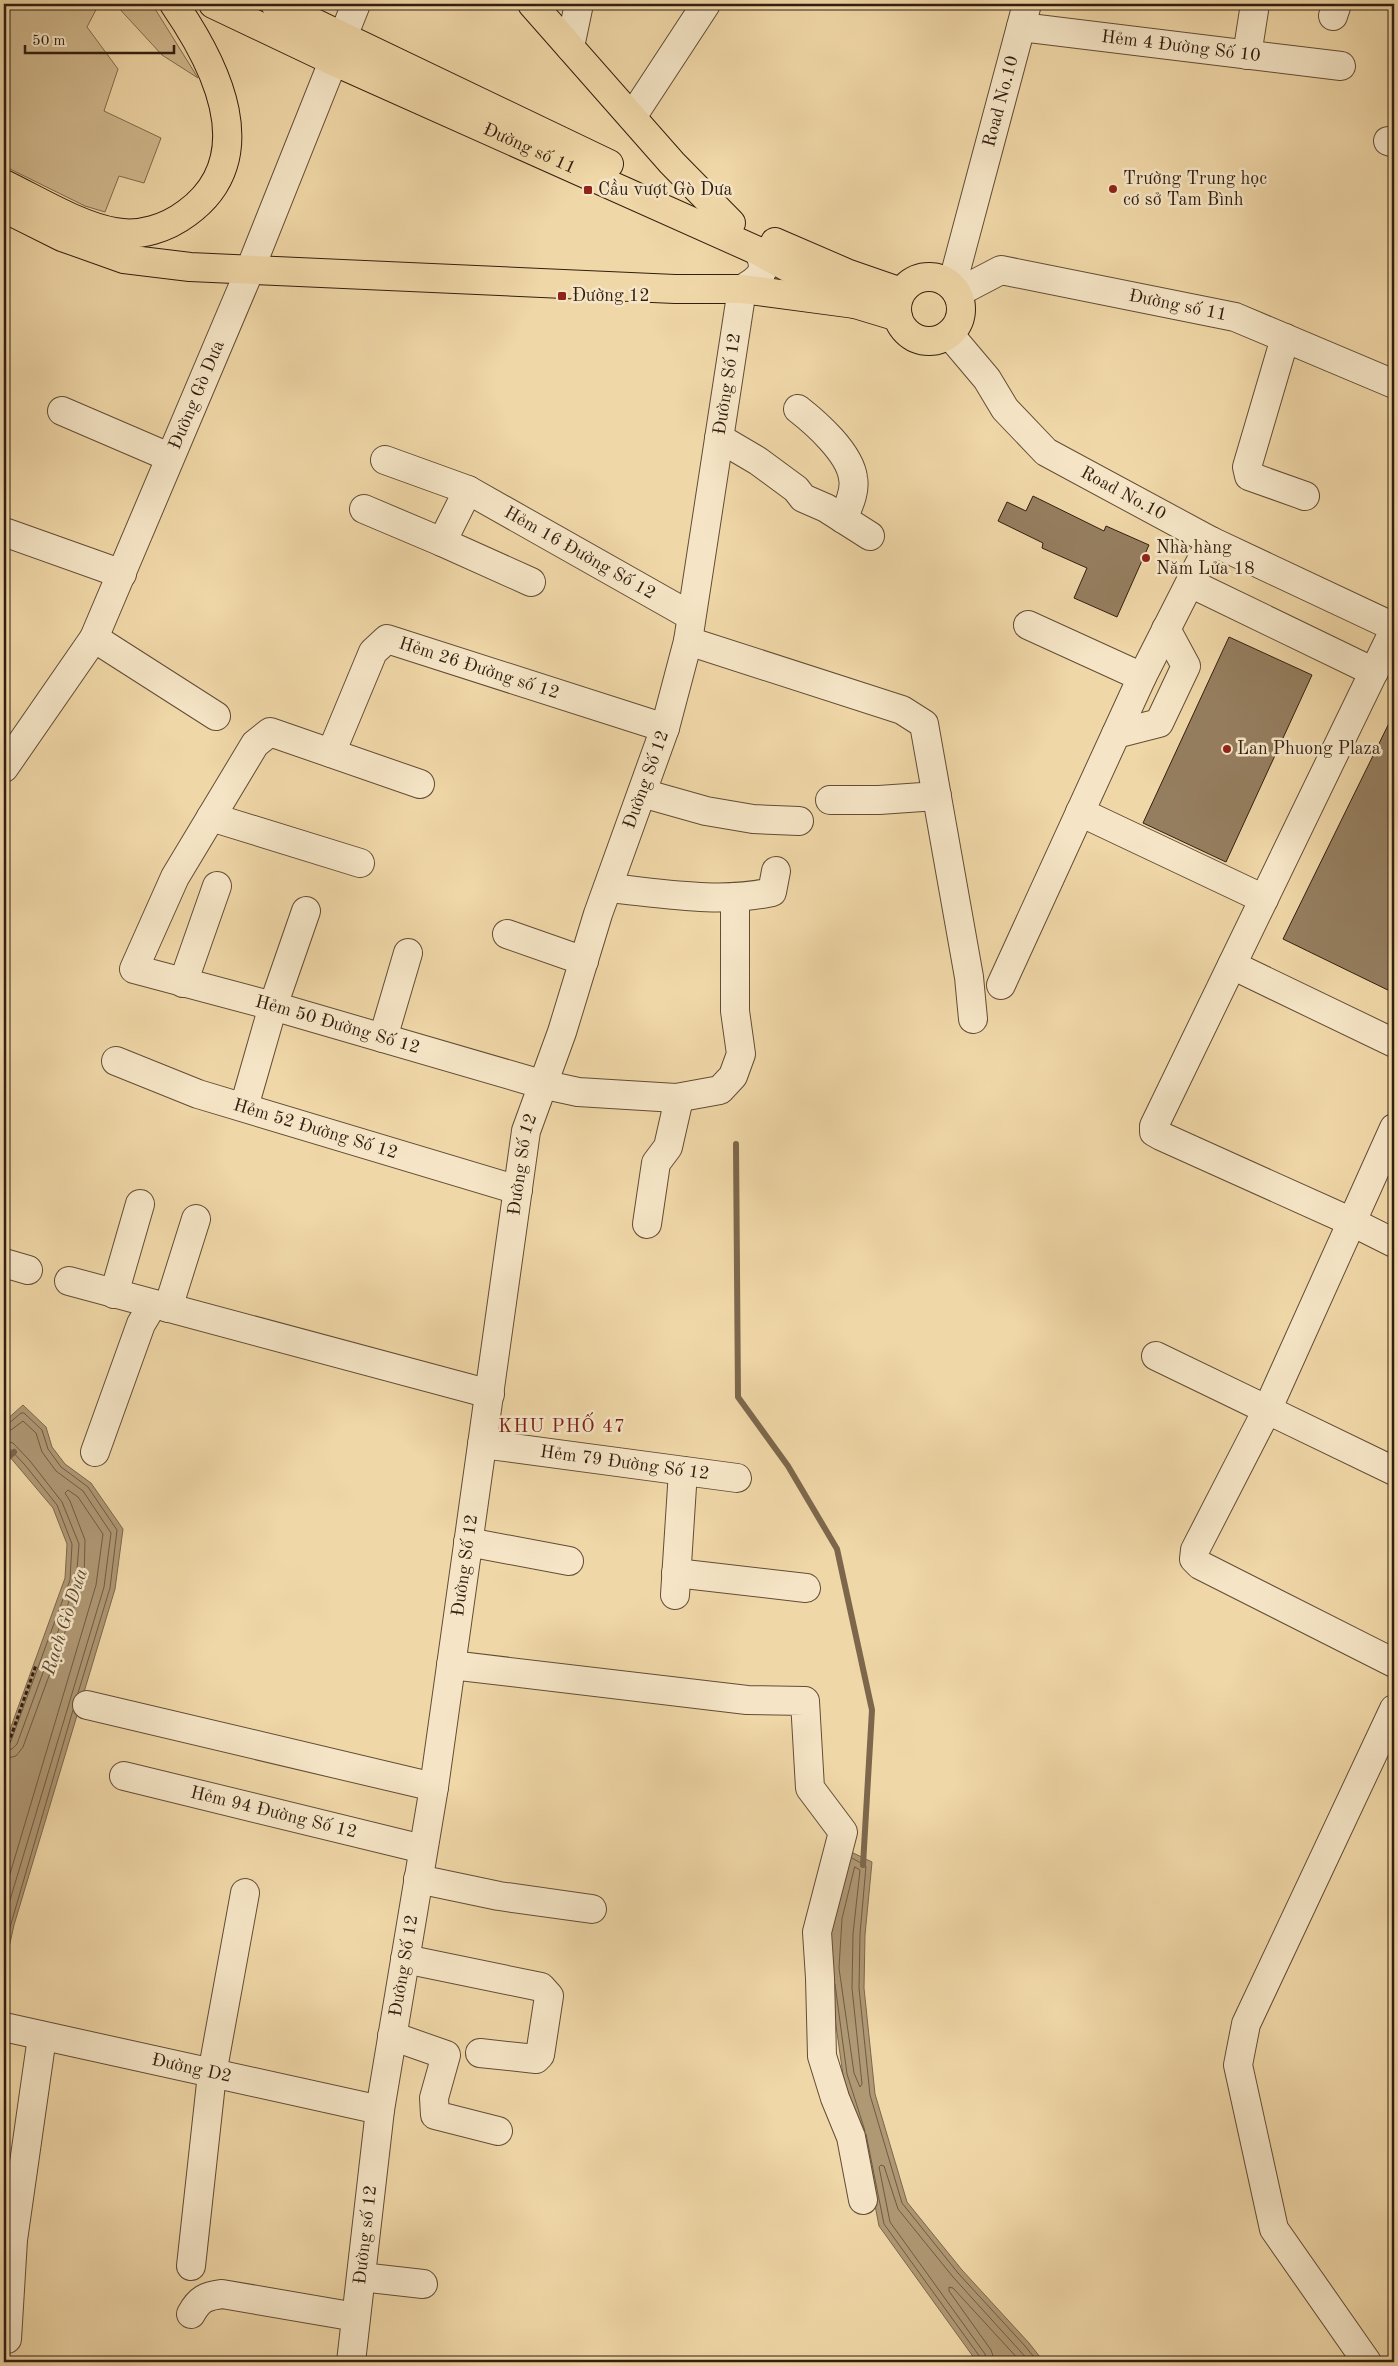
<svg xmlns="http://www.w3.org/2000/svg" width="1398" height="2366" font-family="'Old Standard TT',serif">
<rect width="100%" height="100%" fill="#f0d7a7"/>
<filter id="stains"><feTurbulence type="fractalNoise" baseFrequency=".004" numOctaves="4"/><feColorMatrix values="0 0 0 0 .2 0 0 0 0 .09 0 0 0 0 .02 0 0 0 .5 -.17"/></filter>
<radialGradient id="worn" r=".72"><stop offset=".6" stop-color="#630" stop-opacity="0"/><stop offset="1" stop-color="#630" stop-opacity=".3"/></radialGradient>
<!-- green -->
<g fill="#d0b88d" stroke="#816b4e">
<path d="M4,4H99L87,27L118,69L104,111L161,138L144,183L119,176L105,212L85,206L4,166Z"/>
<path d="M115,4H152L198,78L162,55Z"/>
</g>
<!-- water -->
<g fill="#af9874" stroke="#7d674c">
<path d="M23,1405L46,1427L52,1447L65,1464L91,1483L123,1529L115,1589L14,1925L4,1970V1746L65,1578L67,1544L53,1508L4,1450V1422Z"/>
<path d="M845,1849L872,1862L865,1935L864,1988L875,2094L907,2202L962,2270L1029,2343L1044,2362H977L879,2226L863,2143L843,2075L828,1969L831,1918Z"/>
</g>
<g fill="none" stroke-linecap="round" stroke-linejoin="round">
<!-- shore -->
<g stroke="#705b42" stroke-width="1">
<path d="M4,1425L8,1424L21,1413H24L42,1430L48,1449L61,1467L88,1487L117,1530L110,1588L78,1693"/>
<path d="M4,1431L11,1430L23,1421L36,1433L42,1452L56,1471L83,1491L111,1533L104,1587L4,1920"/>
<path d="M4,1441L13,1443L30,1461L62,1502L79,1544L76,1582L17,1744L12,1749L4,1751"/>
<path d="M4,1447L9,1448L25,1465L57,1505L72,1544L70,1580L11,1741L4,1745"/>
<path d="M4,1759L16,1756L23,1747L84,1580L85,1540L70,1501L65,1493L68,1490L78,1497L103,1534L96,1585L4,1894"/>
<path d="M852,1858L866,1866L860,1934L859,1988L870,2095L902,2203L958,2273L1025,2346L1038,2362"/>
<path d="M855,1867L860,1870L853,1934L852,1988L862,2084L860,2087L854,2073L839,1968L842,1919Z"/>
<path d="M4,1948L73,1710"/>
<path d="M835,1984L847,2074L865,2131"/>
<path d="M866,2134L884,2224L980,2357L981,2362"/>
<path d="M987,2362L985,2354L890,2222L879,2167L881,2165L884,2166L898,2209L953,2277L1030,2362"/>
<path d="M995,2362L991,2350L949,2291V2287L953,2288L1021,2362"/>
</g>
<!-- stream -->
<g stroke="#7d674c" stroke-width="6">
<path d="M736,1144L738,1397L788,1466L837,1549L872,1710L863,1865"/>
<path d="M4,1461L14,1452"/>
</g>
</g>
<!-- building -->
<g fill="#957e5f" stroke="#321e10">
<path d="M1033,496L1104,531L1106,526L1149,545L1117,617L1074,598L1087,568L1042,548L1043,543L998,521L1007,502L1026,511Z"/>
<path d="M1229,637L1312,675L1226,862L1143,823Z"/>
<path d="M1394,713V993L1283,939Z"/>
</g>
<g fill="none" stroke-linecap="round" stroke-linejoin="round">
<!-- minor casing -->
<g stroke="#624c36" stroke-width="30">
<g id="minor">
<path d="M1333,16L1337,4"/>
<path id="s1" d="M1021,27L1341,66"/>
<path d="M570,47L579,4"/>
<path d="M1247,55L1255,4"/>
<path d="M632,117L706,4"/>
<path d="M1388,141L1394,143"/>
<path id="s2" d="M952,285L1027,4"/>
<path id="s3" d="M957,293L1001,270L1235,317L1394,384"/>
<path id="s4" d="M949,334L987,379L1005,409L1046,452L1211,541L1394,627"/>
<path d="M1285,338L1247,467L1249,476L1305,496"/>
<path d="M798,409C816,423 850,453 853,478C856,491 848,507 843,519"/>
<path d="M62,411L169,457"/>
<path d="M719,438L758,461L796,489L803,498L826,508L870,536"/>
<path d="M385,460L468,490"/>
<path d="M364,509L442,542"/>
<path d="M4,532L122,574"/>
<path id="s5" d="M531,582L442,542L468,490L691,616"/>
<path d="M1190,583L1374,672"/>
<path d="M1028,625L1142,677"/>
<path d="M1394,630L1154,1126V1132L1161,1136L1352,1222L1394,1243"/>
<path d="M94,638L216,716"/>
<path d="M688,641L902,710L924,724L969,977L973,1019"/>
<path d="M1116,734L1159,723L1186,666L1166,629"/>
<path id="s6" d="M331,753L373,652L387,639L665,728"/>
<path id="s7" d="M4,768L94,638L249,272L356,4"/>
<path id="s8" d="M420,784L270,732L255,744L175,877L134,969L273,1006L541,1084L578,1092L676,1098L720,1090L733,1076L741,1054L735,1011V897"/>
<path d="M642,793L706,811L753,819L799,821"/>
<path d="M830,800H879L937,796"/>
<path d="M1080,812L1264,899"/>
<path d="M211,817L360,863"/>
<path d="M608,888C661,893 719,904 772,892L776,871"/>
<path d="M507,934L584,961"/>
<path d="M1232,965L1394,1043"/>
<path d="M183,983L217,886"/>
<path d="M1001,985L1142,677L1211,541"/>
<path d="M383,1038L408,953"/>
<path id="s9" d="M116,1061L198,1094L518,1190"/>
<path d="M244,1107L273,1006L306,911"/>
<path d="M1394,1128L1268,1408L1195,1550L1194,1559L1200,1565L1394,1663"/>
<path d="M647,1224L656,1163L668,1147L678,1103L676,1098"/>
<path d="M4,1263L28,1270"/>
<path d="M69,1281L490,1394"/>
<path d="M114,1294L140,1204"/>
<path d="M168,1308L196,1219"/>
<path d="M1156,1356L1394,1471"/>
<path id="s10" d="M482,1444L737,1478"/>
<path d="M95,1452L141,1324L153,1304"/>
<path d="M468,1542L569,1561"/>
<path d="M676,1573L806,1588"/>
<path d="M675,1595L683,1471"/>
<path d="M451,1665L747,1700L805,1701L810,1788L843,1832L817,1932L820,1978L822,2056L835,2098L851,2137L863,2200"/>
<path d="M87,1705L434,1787"/>
<path id="s11" d="M124,1776L423,1849"/>
<path d="M418,1879L499,1896L592,1909"/>
<path d="M405,1959L541,1987L549,1996L540,2055L536,2059L480,2053"/>
<path id="s12" d="M4,2027L380,2110"/>
<path d="M392,2036L446,2055L434,2098L435,2115L498,2131"/>
<path d="M191,2266L212,2074L245,1893"/>
<path d="M361,2277L423,2284"/>
<path d="M191,2314C199,2299 206,2296 222,2294L356,2317"/>
<path d="M7,2339L13,2240L42,2037"/>
<path id="s13" d="M351,2362L380,2110L434,1787L526,1131L562,1032L598,914L665,728L688,641L742,289C760,279 769,271 758,251"/>
<path d="M1367,2362L1274,2229L1238,2065L1246,2024L1394,1709"/>
</g>
</g>
<!-- major casing -->
<g stroke="#321e10" stroke-width="30">
<g id="major">
<path id="s14" d="M213,4L333,61L758,251L855,304L898,317"/>
<path d="M275,4L609,164"/>
<path d="M775,242L849,274L901,292"/>
<circle cx="929" cy="309" r="32"/>
</g>
</g>
<!-- highway casing -->
<g stroke="#321e10" stroke-width="30">
<g id="highway">
<path d="M532,4L672,163L731,223"/>
<path d="M4,184C37,200 79,226 115,232C140,237 167,228 187,213C263,158 216,65 174,4"/>
<path d="M4,208L62,237L124,259L190,267L675,289H742L855,304"/>
</g>
</g>
<!-- path -->
<path stroke="#321e10" stroke-width="3" stroke-dasharray="4 2.5" stroke-linecap="butt" d="M4,1756L36,1665"/>
<!-- minor -->
<use href="#minor" stroke="#f5e5c6" stroke-width="28"/>
<!-- major -->
<use href="#major" stroke="#f0d7a7" stroke-width="28"/>
<!-- highway -->
<use href="#highway" stroke="#f0d7a7" stroke-width="28"/>
</g>
<!-- markers -->
<g fill="#8f2418" stroke="#f5e5c6" stroke-width="2">
<circle cx="1113" cy="189" r="5"/>
<rect x="583" y="185" width="10" height="10" rx="2.5"/>
<rect x="557" y="291" width="10" height="10" rx="2.5"/>
<circle cx="1146" cy="558" r="5"/>
<circle cx="1227" cy="749" r="5"/>
</g>
<g text-anchor="middle" dominant-baseline="central" stroke-width="5" stroke-linejoin="round" paint-order="stroke">
<!-- street labels -->
<g font-size="18" fill="#321e10" stroke="#f5e5c6">
<text stroke="none"><textPath href="#s1" startOffset="161">Hẻm 4 Đường Số 10</textPath></text>
<text stroke="none"><textPath href="#s2" startOffset="190">Road No.10</textPath></text>
<text stroke="none"><textPath href="#s14" startOffset="348">Đường số 11</textPath></text>
<text stroke="none"><textPath href="#s3" startOffset="230">Đường số 11</textPath></text>
<text stroke="none"><textPath href="#s13" startOffset="2020">Đường Số 12</textPath></text>
<text stroke="none"><textPath href="#s7" startOffset="422">Đường Gò Dưa</textPath></text>
<text stroke="none"><textPath href="#s4" startOffset="241">Road No.10</textPath></text>
<text stroke="none"><textPath href="#s5" startOffset="284">Hẻm 16 Đường Số 12</textPath></text>
<text stroke="none"><textPath href="#s6" startOffset="225">Hẻm 26 Đường số 12</textPath></text>
<text stroke="none"><textPath href="#s13" startOffset="1615">Đường Số 12</textPath></text>
<text stroke="none"><textPath href="#s8" startOffset="645">Hẻm 50 Đường Số 12</textPath></text>
<text stroke="none"><textPath href="#s9" startOffset="211">Hẻm 52 Đường Số 12</textPath></text>
<text stroke="none"><textPath href="#s13" startOffset="1210">Đường Số 12</textPath></text>
<text stroke="none"><textPath href="#s10" startOffset="144">Hẻm 79 Đường Số 12</textPath></text>
<text stroke="none"><textPath href="#s13" startOffset="805">Đường Số 12</textPath></text>
<text stroke="none"><textPath href="#s11" startOffset="154">Hẻm 94 Đường Số 12</textPath></text>
<text stroke="none"><textPath href="#s13" startOffset="400">Đường Số 12</textPath></text>
<text stroke="none"><textPath href="#s12" startOffset="192">Đường D2</textPath></text>
<text stroke="none"><textPath href="#s13" startOffset="128">Đường số 12</textPath></text>
</g>
<!-- poi labels -->
<g font-size="18" fill="#321e10" stroke="#f5e5c6" text-anchor="start">
<text x="1123" y="179">Trường Trung học<tspan x="1123" dy="21">cơ sở Tam Bình</tspan></text>
<text x="598" y="190">Cầu vượt Gò Dưa</text>
<text x="572" y="296">Đường 12</text>
<text x="1156" y="548">Nhà hàng<tspan x="1156" dy="21">Năm Lửa 18</tspan></text>
<text x="1237" y="749">Lan Phuong Plaza</text>
</g>
<!-- neighbourhood labels -->
<g font-size="19" letter-spacing="1" fill="#7a1f14" stroke="#f5e5c6">
<text x="562" y="1427">KHU PHỐ 47</text>
</g>
<!-- water labels -->
<g font-size="19" font-style="italic" fill="#5e4933" stroke="#f5e5c6">
<text transform="translate(66 1622) rotate(-72)">Rạch Gò Dưa</text>
</g>
</g>
<!-- margin -->
<rect width="1398" height="2366" fill="none" stroke="#f0d7a7" stroke-width="20"/>
<rect x="5" y="5" width="1388" height="2356" fill="none" stroke="#321e10" stroke-width="2.5"/>
<rect x="10" y="10" width="1378" height="2346" fill="none" stroke="#321e10"/>
<!-- scale -->
<path d="M25 45v8h149v-8" fill="none" stroke="#321e10" stroke-width="2.5"/>
<text x="32" y="45" font-size="15" fill="#321e10" stroke="#f5e5c6" stroke-width="4" paint-order="stroke">50 m</text>
<rect width="100%" height="100%" filter="url(#stains)"/>
<rect width="100%" height="100%" fill="url(#worn)"/>
</svg>
